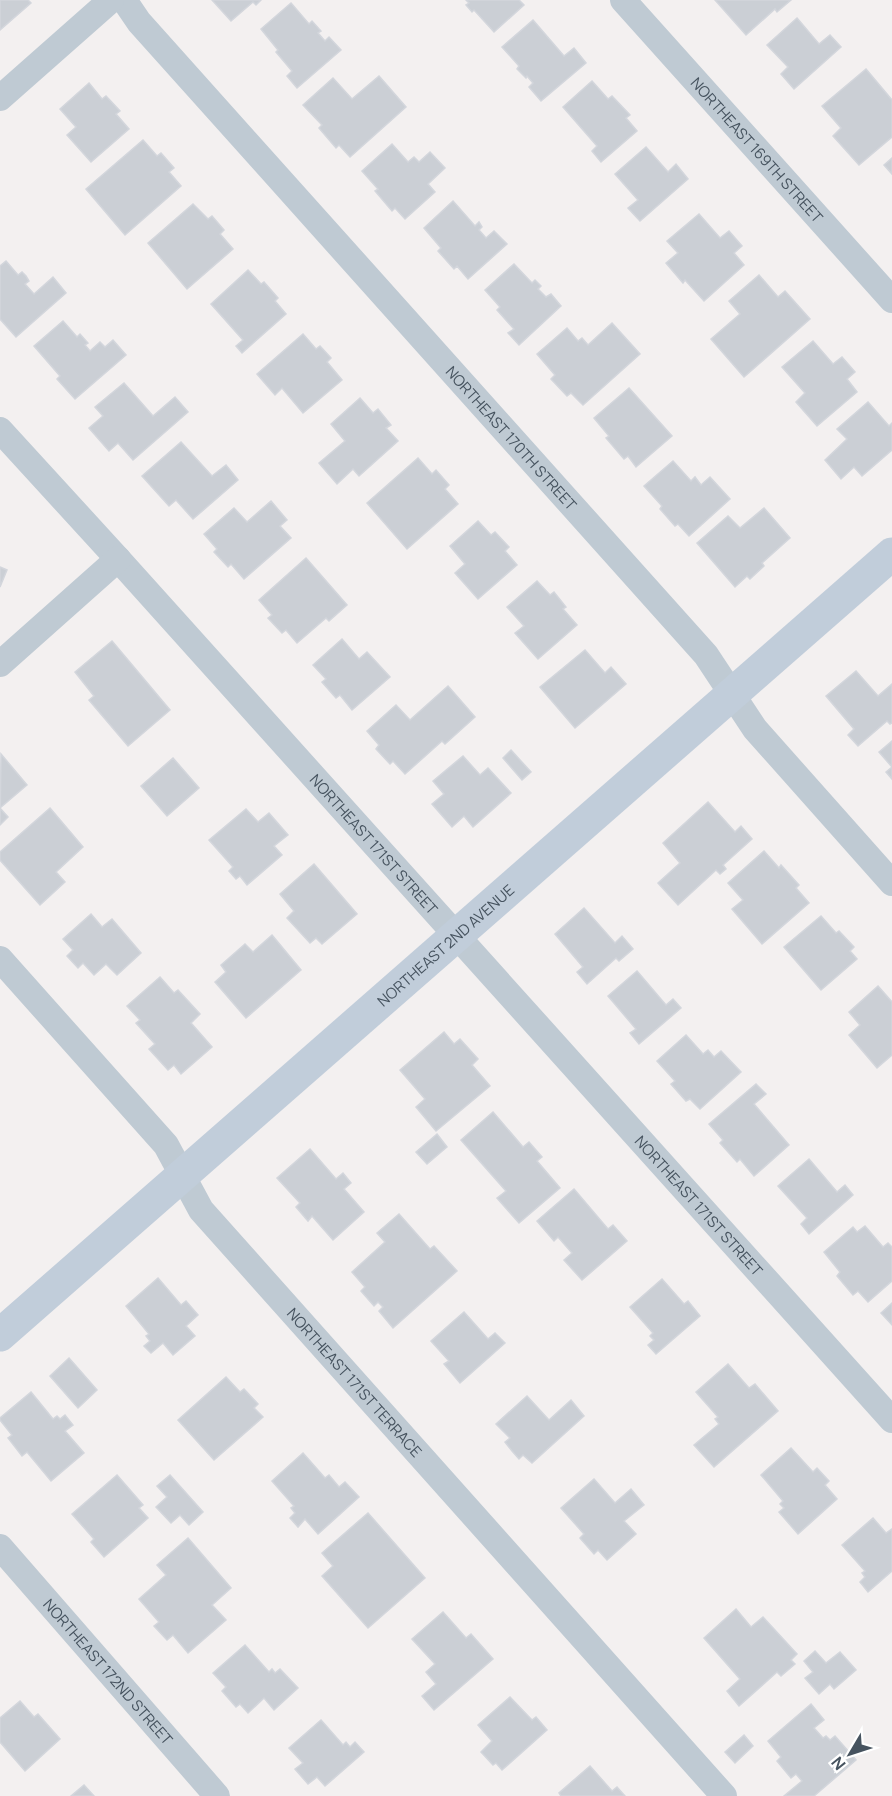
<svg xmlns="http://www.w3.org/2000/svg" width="892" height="1796" font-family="Manrope,sans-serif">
<rect width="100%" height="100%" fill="#f3f0f0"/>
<!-- building -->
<g fill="#cbcfd5" stroke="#d3d6dc" stroke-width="1.5">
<path d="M0,0H28L31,3L0,30Z"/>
<path d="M212,0H261L256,5L253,2L231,21Z"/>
<path d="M466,0H519L524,5L494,32L474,10L472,12L466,5L469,3Z"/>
<path d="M715,0H791L777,12L775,9L746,35Z"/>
<path d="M291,3L309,24L312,21L321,31L318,33L325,41L329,37L341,50L297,88L287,76L292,71L276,52L278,50L261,29Z"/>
<path d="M797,18L819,44L830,35L841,47L794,89L781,74L788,67L767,45Z"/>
<path d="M533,20L564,56L574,48L586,63L541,101L529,87L533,83L527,76L526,78L517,69L519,66L502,47Z"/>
<path d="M866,69L892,100V137L859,165L833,136L841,128L822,106Z"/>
<path d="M379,76L406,107L350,157L339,145L336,148L319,128L322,125L303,105L333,78L352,99Z"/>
<path d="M592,81L608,99L612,96L630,115L626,118L637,131L601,162L592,151L597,146L563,107Z"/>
<path d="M89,83L102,99L106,96L120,111L116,114L129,129L91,162L67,135L76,127L60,109Z"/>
<path d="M143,140L157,156L161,153L174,168L169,172L181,186L125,235L86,189Z"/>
<path d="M392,144L408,162L414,157L419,162L430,152L445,168L428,184L435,192L405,219L395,208L392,211L375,191L378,189L362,171Z"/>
<path d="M646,147L668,172L676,164L688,179L640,221L628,208L638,200L615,174Z"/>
<path d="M892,158V174L884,165Z"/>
<path d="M453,201L475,226L479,222L482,227L479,230L486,238L494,231L507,244L468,279L457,266L454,269L438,251L441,248L424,228Z"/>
<path d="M193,204L208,219L212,216L224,230L220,234L233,249L187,289L148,243Z"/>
<path d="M699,214L720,238L729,231L742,246L734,253L744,265L704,301L685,280L683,283L666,263L678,253L667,241Z"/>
<path d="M6,261L18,275L22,272L26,276L29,281L25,284L34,294L53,277L66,293L16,337L0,319V266Z"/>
<path d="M514,264L532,283L535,280L541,286L538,289L546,297L551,294L561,306L519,345L508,333L514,329L497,310L500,307L485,290Z"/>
<path d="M248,270L261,284L264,282L278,298L275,301L286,314L242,353L236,346L243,340L211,304Z"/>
<path d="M759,275L778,297L785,291L810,319L744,377L711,339L740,314L729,301Z"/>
<path d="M63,321L77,337L80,334L88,343L85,345L90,351L100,342L105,347L113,340L126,355L75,399L57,379L60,376L34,346Z"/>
<path d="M612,323L640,354L583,405L571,393L567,396L551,379L555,375L537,354L567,328L578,341L582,338L588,345Z"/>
<path d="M303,334L316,349L320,346L331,358L327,362L342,380L303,413L282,388L275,395L257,374Z"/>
<path d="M813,341L833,364L842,357L855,372L847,379L857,392L817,426L796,402L805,393L782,367Z"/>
<path d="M124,383L153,416L175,397L188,412L133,460L118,443L109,451L89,428L103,416L95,407Z"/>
<path d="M629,388L672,436L636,467L628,456L624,459L606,438L609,436L594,418Z"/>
<path d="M360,398L373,413L378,409L391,425L386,428L398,441L359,476L353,469L337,484L319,463L345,441L331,424Z"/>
<path d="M868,402L889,426L892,423V450L862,476L854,467L841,479L825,460L847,439L837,429Z"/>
<path d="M181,442L212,476L226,465L238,480L193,519L176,500L169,506L142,476Z"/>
<path d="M418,458L432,474L436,470L449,485L445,489L458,504L407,549L367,503Z"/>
<path d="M673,461L691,481L695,477L701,485L710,477L730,499L689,536L678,524L675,526L660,509L662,506L644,486Z"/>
<path d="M271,501L287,520L280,526L291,538L244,579L231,564L228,567L214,552L217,549L204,534L234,508L247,522Z"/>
<path d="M764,508L790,538L762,563L764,566L750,579L747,576L735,587L697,543L728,516L740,528Z"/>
<path d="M478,521L491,535L495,532L509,547L505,551L517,565L478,599L455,573L465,564L450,546Z"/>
<path d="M306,558L347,605L329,621L326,618L297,643L286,630L282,633L268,618L272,615L259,600Z"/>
<path d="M0,567L7,570L0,587Z"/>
<path d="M537,581L550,595L554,592L566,607L563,609L577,625L538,659L515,633L524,626L507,607Z"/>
<path d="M342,639L359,659L367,652L390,677L352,710L340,695L336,698L322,682L326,679L313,665Z"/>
<path d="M112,641L170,710L128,746L89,700L94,696L75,672Z"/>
<path d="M585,650L605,673L611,667L626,684L575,728L540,687Z"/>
<path d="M856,671L878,696L892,684V723L890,724L887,721L858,746L848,735L854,729L826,696Z"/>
<path d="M448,686L475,717L445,744L442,741L405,774L393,761L390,764L376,749L379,745L367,731L396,705L410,720Z"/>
<path d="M892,741V779L886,772L892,767L879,752Z"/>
<path d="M511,750L531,772L522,780L503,758Z"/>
<path d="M1,754L27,785L0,808L8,817L0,825Z"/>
<path d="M463,756L480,775L488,768L511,793L473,827L464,816L452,827L432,804L444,794L433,781Z"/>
<path d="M173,758L199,788L167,816L141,786Z"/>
<path d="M708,802L735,832L741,826L752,839L723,865L726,869L720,874L716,870L678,905L658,883L680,863L663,843Z"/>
<path d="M50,808L83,847L56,872L65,882L40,905L0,860V852Z"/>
<path d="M246,809L258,822L269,813L288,835L274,846L282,855L247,885L240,876L236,879L229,871L233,867L209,840Z"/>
<path d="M764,851L779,868L781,865L799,885L796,888L809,903L762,944L732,909L743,900L728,883Z"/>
<path d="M314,864L357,914L322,944L316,938L310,943L287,918L294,911L280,894Z"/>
<path d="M584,908L615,943L622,936L633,949L619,961L616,958L587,984L577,972L583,967L555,934Z"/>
<path d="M91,914L102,927L112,919L141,953L117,975L106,964L94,975L83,963L78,968L67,956L73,950L63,939Z"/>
<path d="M821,916L836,933L839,931L854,947L850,951L857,959L821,990L784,947Z"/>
<path d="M272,935L301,970L246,1018L215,982L226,972L221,965L245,944L253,952Z"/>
<path d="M637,971L666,1005L673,999L681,1008L639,1044L630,1033L636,1029L608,996Z"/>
<path d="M160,977L174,993L178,990L200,1014L191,1023L212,1047L181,1074L174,1065L168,1070L149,1049L155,1044L136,1023L140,1020L127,1006Z"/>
<path d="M878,986L892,1002V1055L877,1068L849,1035L860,1025L849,1012Z"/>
<path d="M444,1032L454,1044L460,1039L478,1059L472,1065L490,1086L436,1131L416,1107L425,1099L400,1070Z"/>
<path d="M686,1035L703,1054L708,1050L714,1057L721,1051L741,1072L700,1109L690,1099L686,1101L671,1084L675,1081L657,1061Z"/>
<path d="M756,1084L766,1094L754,1104L789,1145L754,1176L740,1159L737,1162L720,1143L723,1140L709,1124Z"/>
<path d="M493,1112L523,1147L529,1142L542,1157L537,1161L560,1188L519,1223L497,1198L506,1191L461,1140Z"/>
<path d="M437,1134L447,1147L427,1164L416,1152Z"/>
<path d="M310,1149L336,1179L343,1173L351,1183L344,1189L364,1212L333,1240L312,1216L308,1221L296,1207L300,1203L277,1178Z"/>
<path d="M809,1159L837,1192L845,1185L853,1195L809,1234L801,1224L807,1218L778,1186Z"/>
<path d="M574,1189L608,1229L613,1225L627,1241L582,1280L564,1260L572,1253L558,1237L554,1241L537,1221Z"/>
<path d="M399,1214L430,1249L434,1246L457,1271L393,1328L379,1311L383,1307L378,1302L374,1306L361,1291L365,1287L352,1272L385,1242L377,1233Z"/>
<path d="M865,1226L883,1247L888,1243L892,1247V1281L868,1302L858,1291L853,1295L837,1276L840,1272L824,1252L853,1227L857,1232Z"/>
<path d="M158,1278L181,1305L186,1301L198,1315L186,1326L195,1336L173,1355L163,1343L151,1353L144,1346L150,1341L146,1336L149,1334L126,1306Z"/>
<path d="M662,1279L684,1304L688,1301L700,1316L656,1354L648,1345L654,1340L650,1336L653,1333L630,1307Z"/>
<path d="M892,1303V1325L881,1313Z"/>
<path d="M464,1312L488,1339L495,1333L505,1343L460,1383L444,1364L449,1361L431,1341Z"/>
<path d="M69,1358L97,1390L78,1408L50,1376Z"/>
<path d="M728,1364L749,1388L755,1384L778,1411L714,1467L694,1445L719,1424L715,1419L718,1417L696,1392Z"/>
<path d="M226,1377L240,1392L244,1389L258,1404L254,1408L263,1417L214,1460L178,1420Z"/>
<path d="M31,1392L53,1419L57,1416L60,1419L65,1415L73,1425L65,1431L84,1453L51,1481L27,1452L22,1456L8,1438L12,1435L0,1420V1418Z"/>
<path d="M527,1396L549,1420L571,1400L584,1416L532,1463L523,1455L519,1459L512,1451L505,1442L510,1438L496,1424Z"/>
<path d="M791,1448L813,1472L817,1468L829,1481L825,1485L837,1499L798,1534L779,1512L784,1508L780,1504L783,1501L761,1475Z"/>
<path d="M303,1453L325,1478L329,1475L339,1487L345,1482L359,1497L318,1534L305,1519L298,1527L290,1518L295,1513L291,1508L294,1506L272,1481Z"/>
<path d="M117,1475L143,1505L139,1508L148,1518L104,1557L91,1542L94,1539L72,1514Z"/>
<path d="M170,1475L203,1512L189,1525L180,1515L171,1523L156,1507L167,1497L157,1486Z"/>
<path d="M594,1479L615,1503L631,1489L644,1505L624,1521L636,1534L607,1560L598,1550L594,1554L580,1538L584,1534L561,1508Z"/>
<path d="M368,1513L425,1578L368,1628L322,1576L333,1566L322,1553Z"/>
<path d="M873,1518L886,1533L892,1529V1571L868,1592L860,1582L865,1577L862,1573L865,1571L842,1545Z"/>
<path d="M188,1538L231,1588L212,1605L226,1620L188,1653L173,1635L167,1640L154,1626L159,1622L139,1599L166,1575L157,1565Z"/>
<path d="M736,1609L751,1627L763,1617L797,1654L791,1660L795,1664L781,1676L777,1672L739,1706L727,1691L740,1679L704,1638Z"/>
<path d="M443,1612L466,1638L471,1634L493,1659L434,1710L422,1696L436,1684L426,1672L435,1664L412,1639Z"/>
<path d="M245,1645L269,1672L272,1669L275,1673L280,1669L298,1688L274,1710L264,1698L248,1713L240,1704L236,1707L222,1691L226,1687L213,1673Z"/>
<path d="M815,1651L826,1663L840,1652L856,1670L834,1689L830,1684L819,1694L805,1678L813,1672L804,1661Z"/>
<path d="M510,1697L532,1720L536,1717L547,1730L502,1770L496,1763L493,1765L481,1752L492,1741L478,1725Z"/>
<path d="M20,1701L34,1717L38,1714L60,1739L25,1771L0,1742V1718Z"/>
<path d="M811,1704L824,1720L814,1728L823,1738L826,1736L830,1740L835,1736L856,1760L814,1796H784L802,1781L796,1774L791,1778L777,1761L781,1757L768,1741Z"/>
<path d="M321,1720L343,1745L346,1742L350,1747L355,1742L364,1752L325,1786L317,1777L308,1784L295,1769L303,1763L289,1748Z"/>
<path d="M744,1735L753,1746L735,1763L725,1752Z"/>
<path d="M590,1766L612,1791L617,1787L625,1796H561L559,1793Z"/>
<path d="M84,1785L94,1796H71Z"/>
</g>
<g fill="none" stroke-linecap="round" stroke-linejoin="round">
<!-- street -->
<g stroke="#bfcad3" stroke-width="26">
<path id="s1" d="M124,0L139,22L706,655L755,729L892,883"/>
<path id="s2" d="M623,0L892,300"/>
<path d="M0,98L111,0"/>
<path id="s3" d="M0,430L118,559L892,1420"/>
<path d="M0,664L118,559"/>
<path id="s4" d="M0,959L166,1145L201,1210L724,1796"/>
<path id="s5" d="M0,1547L217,1796"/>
</g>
<!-- secondary -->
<path stroke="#c1cdda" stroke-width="33" id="s6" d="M0,1335L892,554"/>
</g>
<g text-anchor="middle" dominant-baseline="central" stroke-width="5" stroke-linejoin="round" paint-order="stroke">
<!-- street labels -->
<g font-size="15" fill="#46535f" stroke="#fff">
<text stroke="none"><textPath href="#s2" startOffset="201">NORTHEAST 169TH STREET</textPath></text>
<text stroke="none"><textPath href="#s1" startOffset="585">NORTHEAST 170TH STREET</textPath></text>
<text stroke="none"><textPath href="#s3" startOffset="558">NORTHEAST 171ST STREET</textPath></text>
<text stroke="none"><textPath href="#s6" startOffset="592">NORTHEAST 2ND AVENUE</textPath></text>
<text stroke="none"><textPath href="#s3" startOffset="1044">NORTHEAST 171ST STREET</textPath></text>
<text stroke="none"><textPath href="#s4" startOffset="554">NORTHEAST 171ST TERRACE</textPath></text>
<text stroke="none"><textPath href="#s5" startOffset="165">NORTHEAST 172ND STREET</textPath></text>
</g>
</g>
<!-- north arrow -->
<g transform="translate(850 1754) rotate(231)" stroke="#ffffff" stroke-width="4.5" paint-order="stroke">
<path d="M0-4.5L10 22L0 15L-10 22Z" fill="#46535f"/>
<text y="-9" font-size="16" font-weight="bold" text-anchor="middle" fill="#46535f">N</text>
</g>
</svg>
